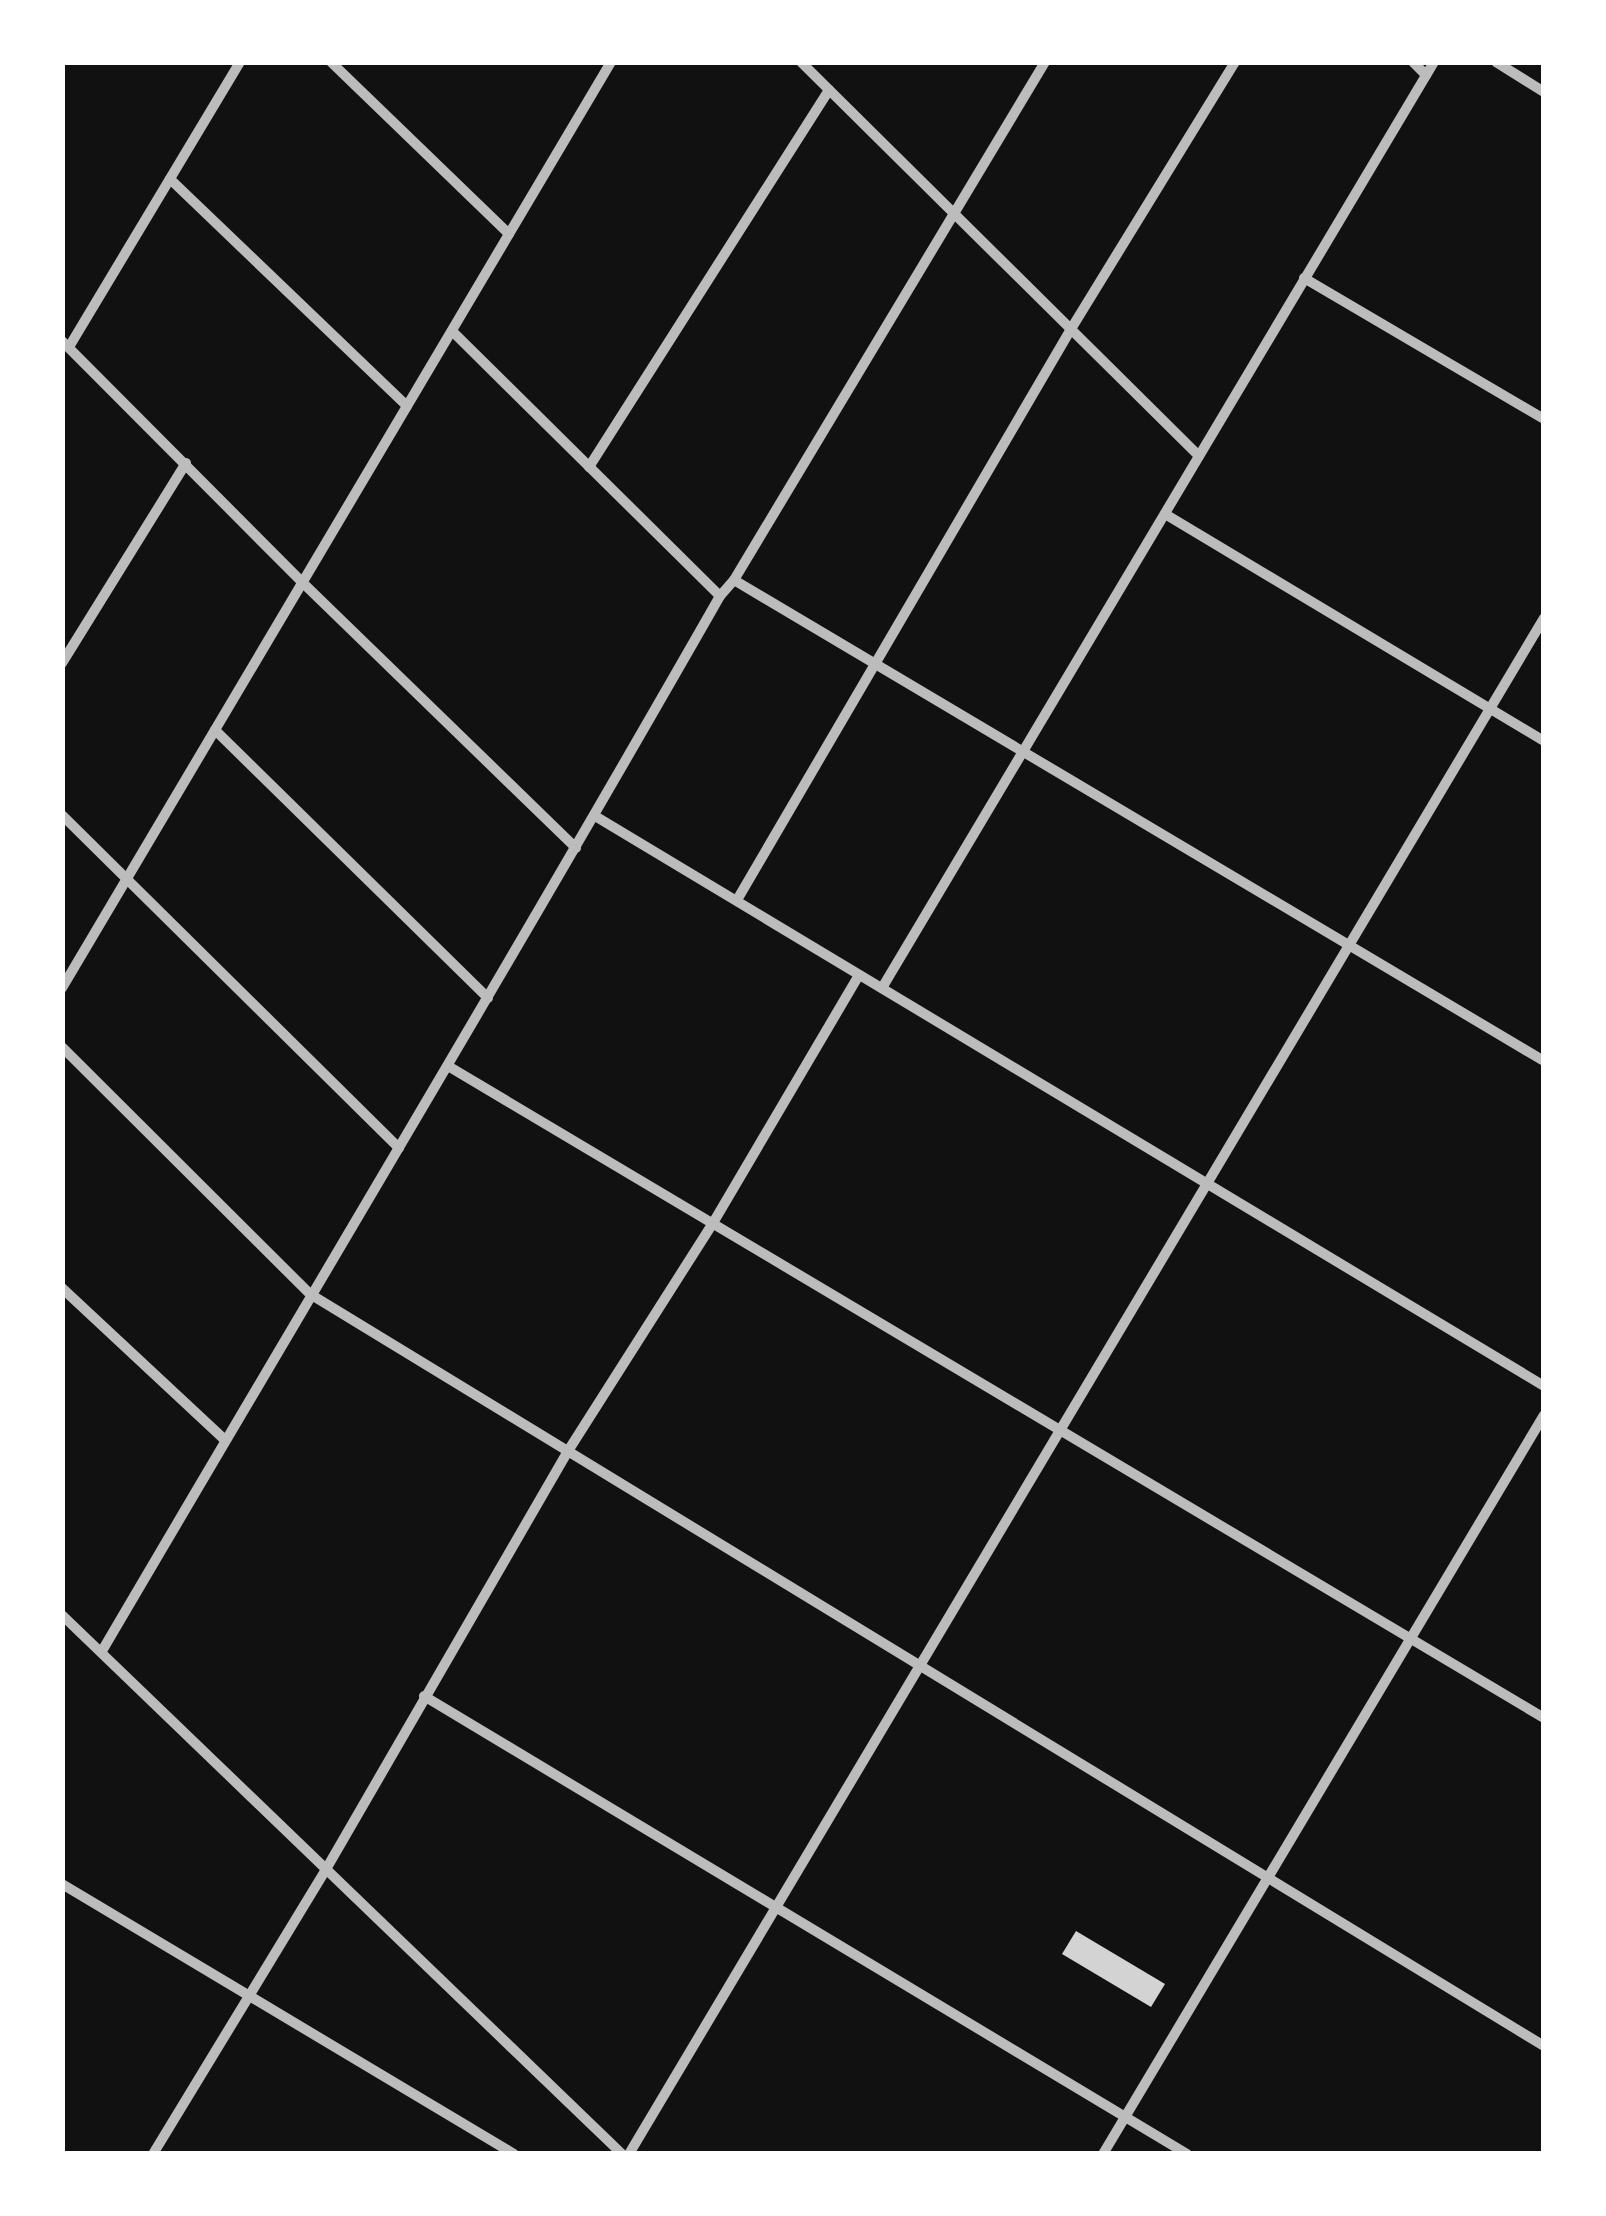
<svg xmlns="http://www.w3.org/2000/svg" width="1606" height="2216" font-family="Figtree,sans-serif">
<rect width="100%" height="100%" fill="#111"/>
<!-- building -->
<path fill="#d3d3d3" d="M1076,1931L1165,1984L1151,2007L1062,1954Z"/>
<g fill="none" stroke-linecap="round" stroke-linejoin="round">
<!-- minor -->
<g stroke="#bcbcbc" stroke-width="10">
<path d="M331,62L509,234"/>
<path d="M801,62L1199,456"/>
<path d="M1413,62L1426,75"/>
<path d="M1496,62L1544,92"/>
<path d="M170,179L407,406"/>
<path d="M1304,278L1544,419"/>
<path d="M452,331L720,596"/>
<path d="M62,341L303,583L576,848"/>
<path d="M69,347L240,62"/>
<path d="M589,467L829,90"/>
<path d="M1165,514L1544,741"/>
<path d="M734,580L1544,1061"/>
<path d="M62,663L186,463"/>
<path d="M215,730L488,998"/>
<path d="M62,815L399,1148"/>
<path d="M595,816L1544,1386"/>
<path d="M737,900L1071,329L1235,62"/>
<path d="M62,988L611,62"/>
<path d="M882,988L1434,62"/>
<path d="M62,1047L310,1294L1544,2046"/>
<path d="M448,1066L1544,1718"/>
<path d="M62,1288L225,1440"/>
<path d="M62,1615L622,2154"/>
<path d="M102,1651C308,1300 518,950 720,596L734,580L1045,62"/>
<path d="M424,1696L1187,2154"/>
<path d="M62,1884L514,2154"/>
<path d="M153,2154L325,1871L568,1451L713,1223L859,975"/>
<path d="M629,2154L1544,618"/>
<path d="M1103,2154L1544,1415"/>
</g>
</g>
<!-- border -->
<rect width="1606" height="2216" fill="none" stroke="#ffffff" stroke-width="130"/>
</svg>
